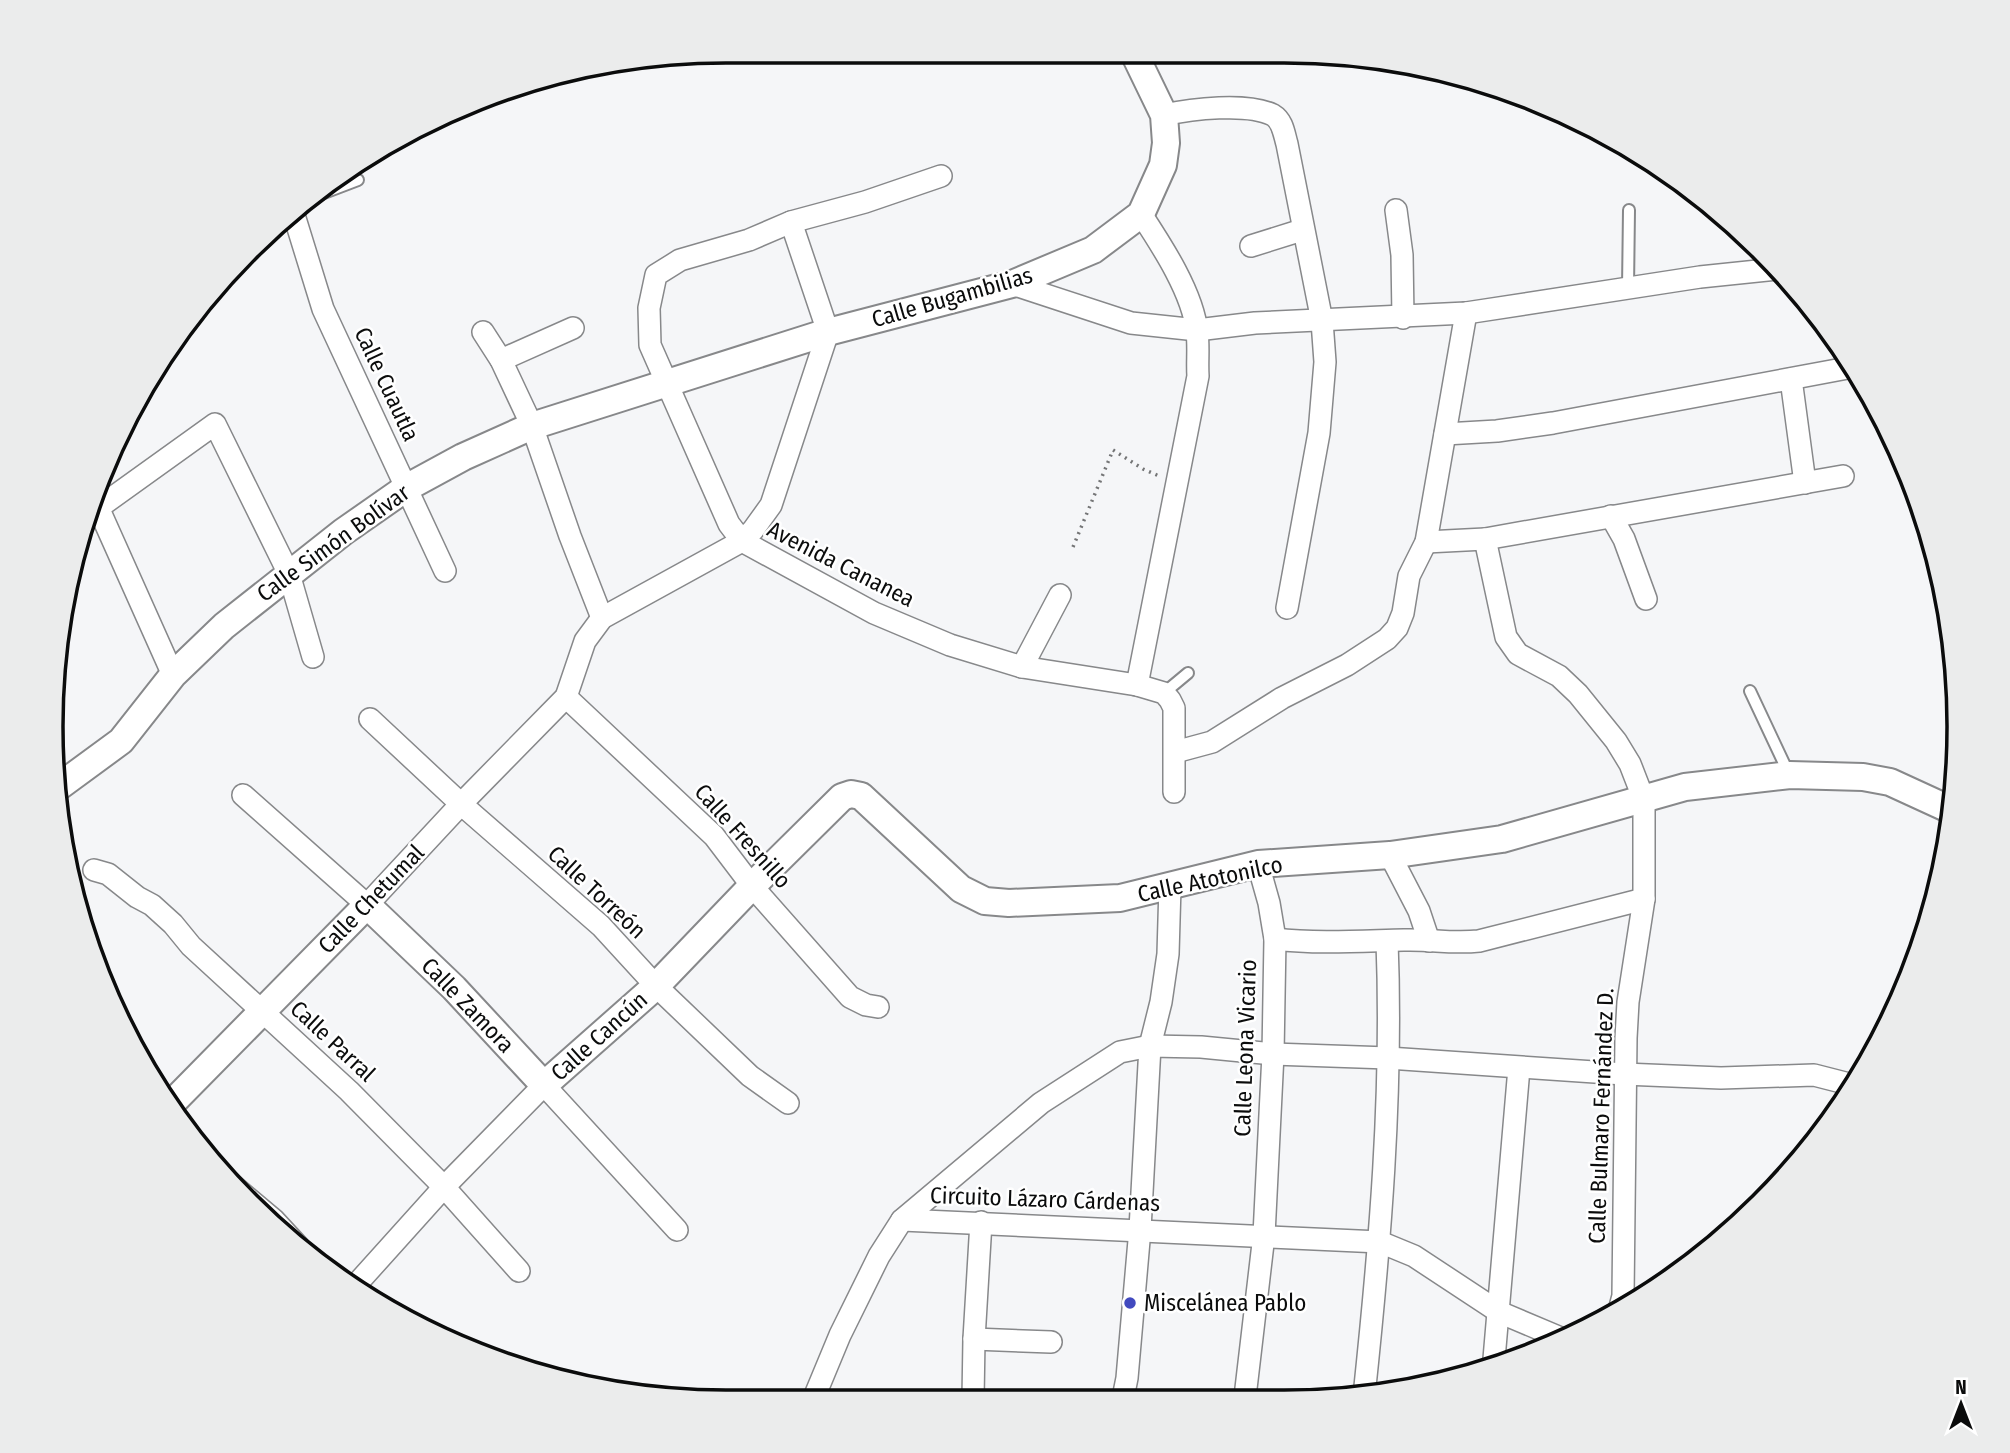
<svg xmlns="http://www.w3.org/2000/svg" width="2010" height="1453" font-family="'Fira Sans Condensed',sans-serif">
<rect width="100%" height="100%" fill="#f5f6f8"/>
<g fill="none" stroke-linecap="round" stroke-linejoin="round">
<!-- service casing -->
<g stroke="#87888a" stroke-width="14">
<g id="service">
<path d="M316,196L358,180"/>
<path d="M1628,288L1629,210"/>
<path d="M1750,691L1789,774"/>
<path d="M1164,693L1188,673"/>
</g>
</g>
<!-- minor casing -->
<g stroke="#87888a" stroke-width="24">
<g id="minor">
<path d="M1164,115C1191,109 1247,102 1273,115C1283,121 1284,134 1287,144L1322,321L1325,362L1319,433L1287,608"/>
<path d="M941,176L865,202L791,222L749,240L680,260L656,275L649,308L650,345L729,524L742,541L874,613L950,645L1022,667L1137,685L1164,693L1170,700L1174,708V792"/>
<path d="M1396,210L1402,255L1403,318"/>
<path d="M294,215L323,309L445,571"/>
<path d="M1251,246L1302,230"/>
<path d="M1012,284L1131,323L1197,330L1255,323L1466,313L1700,277L1777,269"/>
<path d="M483,332L501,360L532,426L570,536L602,618"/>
<path d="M501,360L573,328"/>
<path d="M1791,379L1805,483"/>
<path d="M1445,434L1497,431L1553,423L1853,367"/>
<path d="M97,505L173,675"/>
<path d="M98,508L215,424L289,574L313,657"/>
<path d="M1611,516L1624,539L1646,599"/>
<path d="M1485,539L1506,637L1518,654L1559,676L1578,694L1616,741L1630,764L1644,800V899L1628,1002L1626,1038L1623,1296L1620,1307"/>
<path d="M1426,542L1485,539L1843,476"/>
<path d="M1022,667L1060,595"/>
<path d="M1137,685L1198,376C1197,362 1199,347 1197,332C1193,293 1162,246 1141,214"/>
<path d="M566,697L714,836L752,886L850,997L866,1005L878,1007"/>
<path d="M370,719L461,804L601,926L656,986L750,1076L788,1103"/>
<path d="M1175,752L1212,742L1282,698L1347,665L1387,639L1397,628L1403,613L1409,576L1426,542L1466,313"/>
<path d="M243,795L367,905L461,804L566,697L585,641L602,618L742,541L753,530L771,505L828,332L791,222"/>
<path d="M1390,855L1419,911L1429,941"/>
<path d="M94,870L108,874L137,897L152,905L173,924L191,946L349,1091L444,1187L519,1271"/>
<path d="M1275,939C1318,944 1361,941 1404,940C1431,939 1451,944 1479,941L1644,899"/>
<path d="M230,1183L274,1220L298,1246"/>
<path d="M902,1220L1380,1242L1414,1256L1499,1312L1563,1339"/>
<path d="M354,1287L444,1187L544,1085L677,1230"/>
<path d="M974,1339L1051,1342"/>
<path d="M1494,1359L1519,1068"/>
<path d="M1364,1396C1380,1245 1393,1093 1387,941"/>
<path d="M1245,1397L1264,1235L1273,1054L1275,939L1269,903L1258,864"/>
<path d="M1123,1398L1127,1378L1140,1229L1150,1046L1161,1002L1168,954L1170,886"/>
<path d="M973,1399L974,1339L981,1222"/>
<path d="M813,1400L840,1335L879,1256L902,1220L1041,1103L1120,1052L1150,1046L1201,1047L1273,1054L1388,1058L1624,1074L1721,1078L1814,1075L1853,1085"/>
</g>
</g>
<!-- tertiary casing -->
<g stroke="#87888a" stroke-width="30">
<g id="tertiary">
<path d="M57,788L121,741L173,675L224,626L343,532L406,488L463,457L532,426L828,332L1012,284L1093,250L1141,214L1163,165L1166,143L1164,115L1133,51"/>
<path d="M174,1101L367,905L454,988L544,1085L656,986L752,886L842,797L851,794L861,796L961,889L985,901L1009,903L1120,898L1258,864L1390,855L1502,839L1685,787L1790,775L1863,777L1890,782L1951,810"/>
</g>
</g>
<!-- path -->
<path stroke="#747576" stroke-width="3.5" stroke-dasharray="2 5" stroke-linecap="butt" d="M1073,547L1113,450L1143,469L1159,476"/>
<!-- service -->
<use href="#service" stroke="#fff" stroke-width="10"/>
<!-- minor -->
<use href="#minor" stroke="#fff" stroke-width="21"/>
<!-- tertiary -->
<use href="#tertiary" stroke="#fff" stroke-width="26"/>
</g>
<!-- markers -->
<circle fill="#424abf" stroke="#fff" stroke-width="2.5" cx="1130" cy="1303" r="7"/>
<g text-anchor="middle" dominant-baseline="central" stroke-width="5" stroke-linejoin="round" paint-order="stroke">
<!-- street labels -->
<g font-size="23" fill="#0b0c0c" stroke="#fff">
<text transform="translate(952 297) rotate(-16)">Calle Bugambilias</text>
<text transform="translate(387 384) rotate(65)">Calle Cuautla</text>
<text transform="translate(333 543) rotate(-36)">Calle Simón Bolívar</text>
<text transform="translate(841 564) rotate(27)">Avenida Cananea</text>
<text transform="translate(743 836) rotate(48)">Calle Fresnillo</text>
<text transform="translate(1210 879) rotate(-12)">Calle Atotonilco</text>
<text transform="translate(597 892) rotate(43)">Calle Torreón</text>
<text transform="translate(371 899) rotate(-46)">Calle Chetumal</text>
<text transform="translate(468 1005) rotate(46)">Calle Zamora</text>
<text transform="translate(599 1036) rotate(-42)">Calle Cancún</text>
<text transform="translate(333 1041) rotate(43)">Calle Parral</text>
<text transform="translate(1245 1048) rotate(-88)">Calle Leona Vicario</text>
<text transform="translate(1601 1116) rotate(-88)">Calle Bulmaro Fernández D.</text>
<text transform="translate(1045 1199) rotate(2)">Circuito Lázaro Cárdenas</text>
</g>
<!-- poi labels -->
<g font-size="23" fill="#0b0c0c" stroke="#fff" text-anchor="start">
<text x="1144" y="1303">Miscelánea Pablo</text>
</g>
</g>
<!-- crop -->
<path d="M0 0H2010V1453H0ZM726 63H1284A663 663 0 0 1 1947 726V727A663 663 0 0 1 1284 1390H726A663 663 0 0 1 63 727V726A663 663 0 0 1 726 63Z" fill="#ebecec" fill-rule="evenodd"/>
<path fill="none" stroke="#0b0c0c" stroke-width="3.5" d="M726 63H1284A663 663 0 0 1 1947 726V727A663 663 0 0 1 1284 1390H726A663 663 0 0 1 63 727V726A663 663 0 0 1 726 63Z"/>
<!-- north arrow -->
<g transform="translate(1961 1404)" stroke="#ffffff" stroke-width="5" paint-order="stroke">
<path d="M0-5L12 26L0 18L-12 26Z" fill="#0b0c0c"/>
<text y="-10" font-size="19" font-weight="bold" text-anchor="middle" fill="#0b0c0c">N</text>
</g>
</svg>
